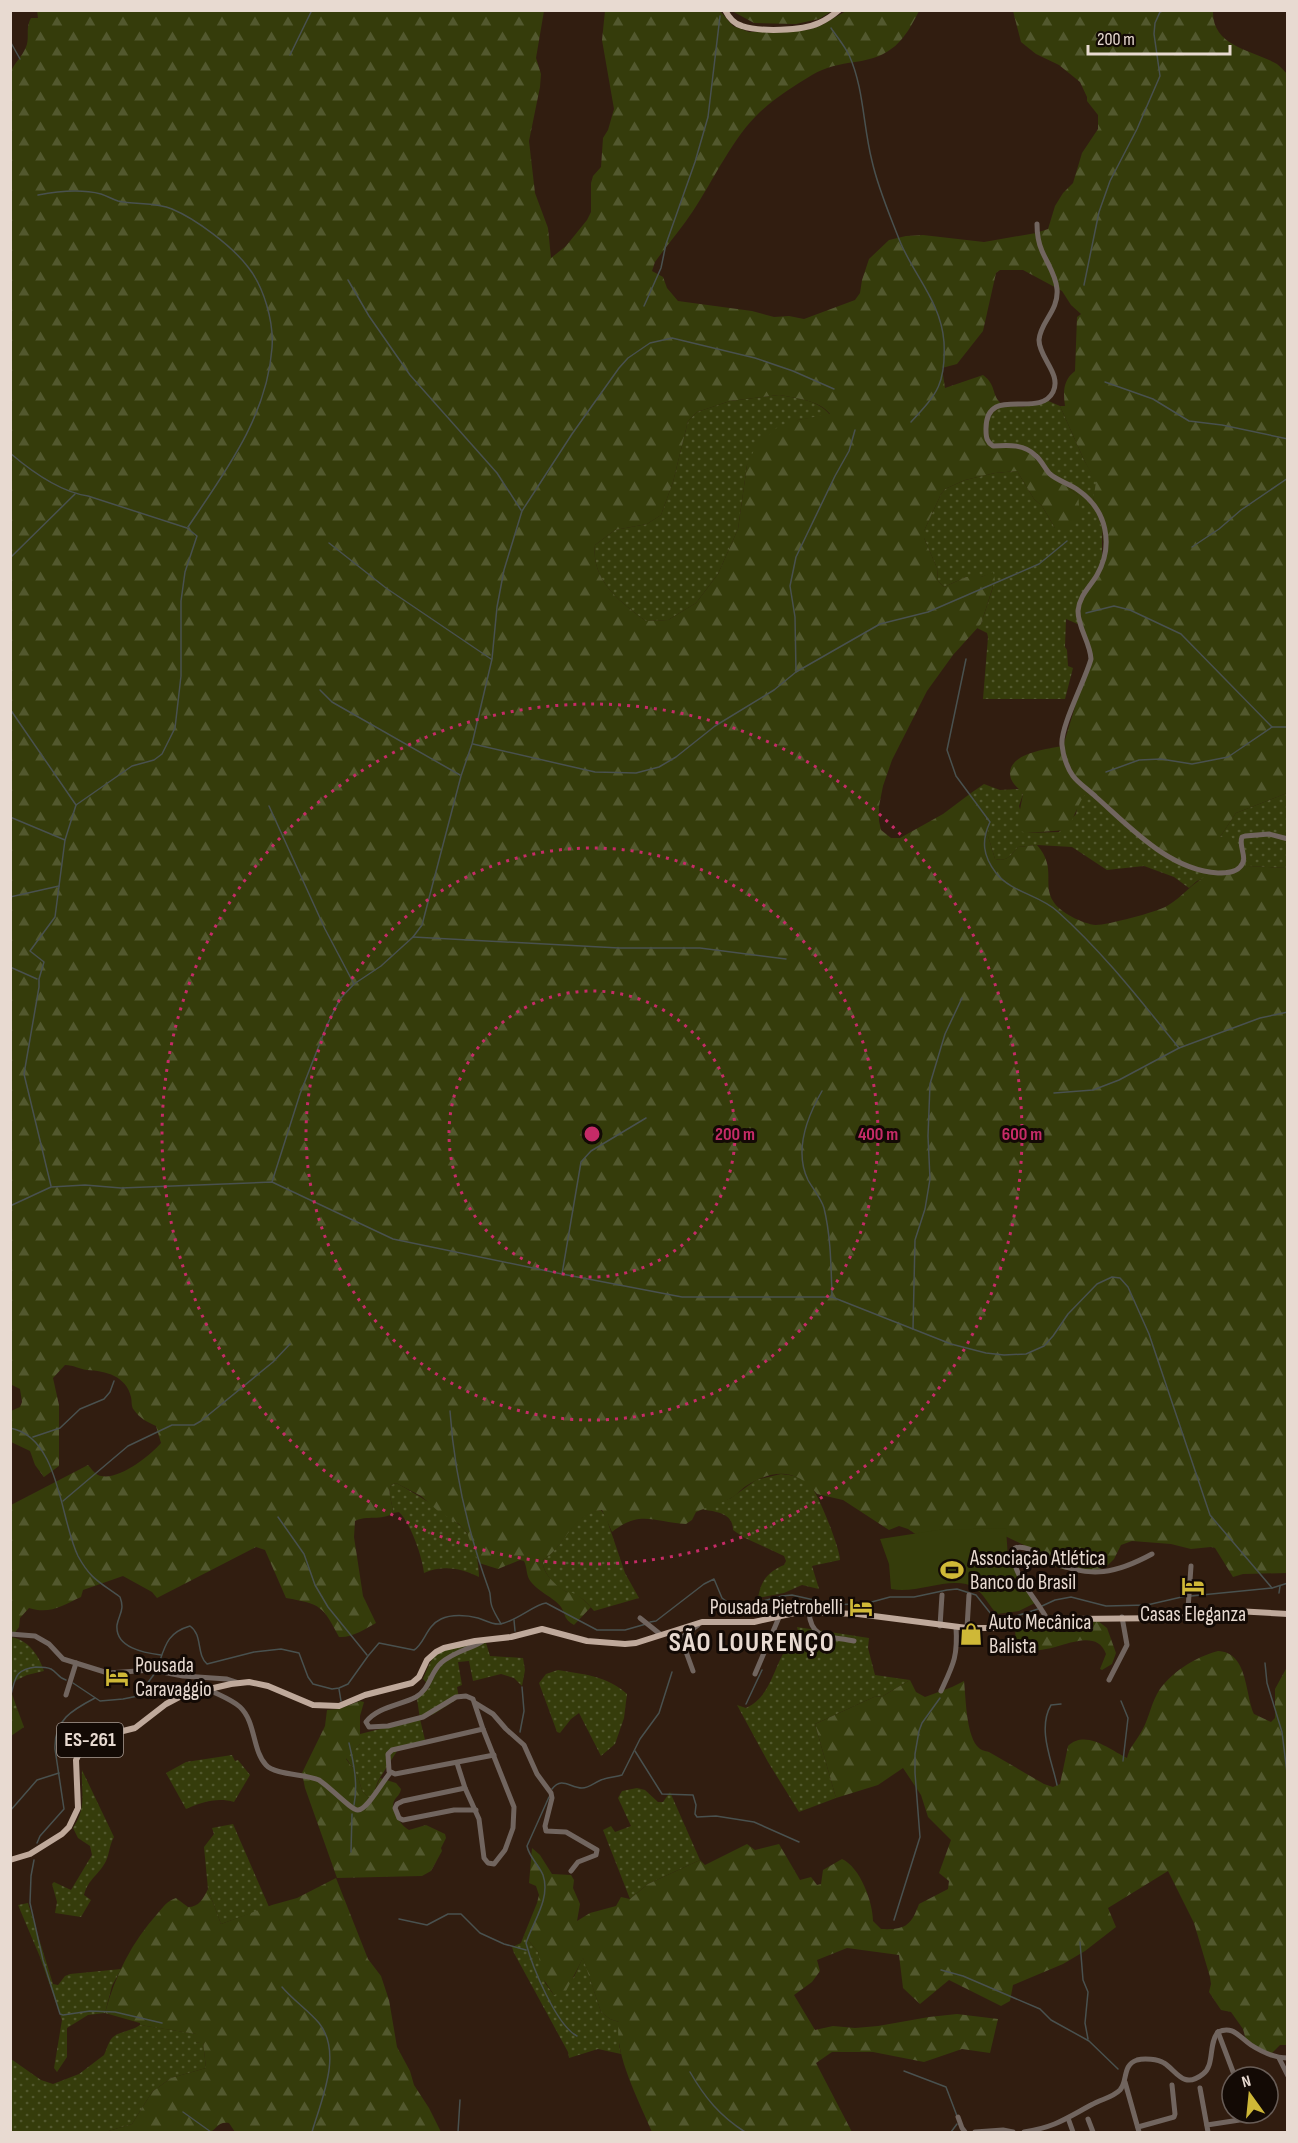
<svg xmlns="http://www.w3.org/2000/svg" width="1298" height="2143" font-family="'Sofia Sans Condensed',sans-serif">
<defs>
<pattern id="grass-dots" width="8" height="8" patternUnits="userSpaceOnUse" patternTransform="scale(1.5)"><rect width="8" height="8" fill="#353c0b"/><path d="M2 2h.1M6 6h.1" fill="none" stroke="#52582e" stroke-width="1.8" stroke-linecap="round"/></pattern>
<pattern id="forest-firs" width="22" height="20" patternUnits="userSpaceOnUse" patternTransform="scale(1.5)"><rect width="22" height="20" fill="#353c0b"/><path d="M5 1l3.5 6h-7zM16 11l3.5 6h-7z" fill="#52582e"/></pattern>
</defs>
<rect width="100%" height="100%" fill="#311d10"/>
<!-- grass -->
<g fill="url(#grass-dots)">
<path d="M779,395C796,398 819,400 830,415L798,420L747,465L738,529L718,574L696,603L668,620L646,621C620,602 591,580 595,545L615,530L647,524L661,515L673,482L688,421L697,412L730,401Z"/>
<path d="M1046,400L1060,406L1084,460L1097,482L1093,501L1102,528V558L1080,625L1066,619L1065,647L1067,650L1068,666L1073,668L1065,699H983L988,637L987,633L977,628L981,624L993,587V573L981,577H966L944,587L938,581L937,568L924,538V531L941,494L945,489L965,480L995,473L1017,471L1034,499L1042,506L1055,528L1078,495L1048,472L994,446L989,435L987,421L1002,404L1023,407Z"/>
<path d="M984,784L1000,790L1020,789L1023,794L1019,806L1027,833L1059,832L1076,814L1078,803L1086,792L1213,874L1197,881L1189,888L1174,877L1144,866L1107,870L1072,847L1037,845L1018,847C1010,856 1007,862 995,859L988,836L987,821L971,793Z"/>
<path d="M1287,793V868L1245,866L1246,857L1220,837L1236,813Z"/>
<path d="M781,1474C790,1475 800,1476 808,1482C817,1490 840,1548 840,1560L812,1566L819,1589L802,1585L784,1593L758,1598C761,1580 768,1572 784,1565L786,1561L784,1556L743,1537L733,1530C733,1512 715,1512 701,1509L731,1498L756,1480Z"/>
<path d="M396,1483C413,1492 455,1517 466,1532C475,1544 479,1562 479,1577C460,1568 443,1565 424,1573C422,1556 411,1524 399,1512L393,1513C393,1504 387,1493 391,1485Z"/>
<path d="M601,1510L606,1517L625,1573L639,1598L594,1611C589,1605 583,1598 576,1595C575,1594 568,1593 567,1592C556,1588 541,1571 543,1560C567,1545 569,1515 601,1510Z"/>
<path d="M797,1627L869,1638L868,1648L875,1675L910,1680L883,1696L874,1697L815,1724L836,1798L799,1812L768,1762L737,1705L746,1708C769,1697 772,1674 783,1654L800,1650L802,1647Z"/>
<path d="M11,1637C29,1640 39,1656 44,1671L27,1675L13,1682L11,1691L18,1711L11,1708Z"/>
<path d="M486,1643L490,1656L523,1658L525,1670L522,1686L514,1678L501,1674L473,1681L469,1661L458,1662L462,1685L457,1687L459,1698L434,1714L420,1719L425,1740L397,1751L378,1781L372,1798C361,1795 361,1786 358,1777C355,1770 350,1764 346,1758L360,1744V1734L420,1719L417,1699L430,1687L423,1679C426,1672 429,1663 434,1657C447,1644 470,1645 486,1643Z"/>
<path d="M558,1670C582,1674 608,1676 627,1694L624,1718L615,1744L601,1756L579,1713L571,1719L560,1733L557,1732L539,1683L546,1674Z"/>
<path d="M232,1755L235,1761L238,1760L250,1775L234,1802C218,1797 201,1802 186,1809L166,1773L186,1762Z"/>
<path d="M82,1770L114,1837C109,1846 109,1855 106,1861C99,1875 88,1879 84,1895L91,1900L81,1917L55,1913L57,1902L52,1884L54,1882L71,1890L92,1855L90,1846L78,1838L73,1828C87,1807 81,1794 82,1770Z"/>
<path d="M637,1788L645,1790L658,1802H663L670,1792L700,1860L648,1884L630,1899L603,1830L611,1826L615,1832L631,1826L618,1798L622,1791Z"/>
<path d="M233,1824L269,1907L221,1924L208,1889L204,1847L214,1834L212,1828Z"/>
<path d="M28,1903L53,1984L58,1985L65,1976L70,1974L121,1969L112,1986L105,2013L88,2015L67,2028V2057L57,2072L54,2068L62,2020L40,1957L18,1905Z"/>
<path d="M524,1935L538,1952L545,1983L554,1995L574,1977L583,1957L601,2012L610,2019L619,2022V2045L621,2054L598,2049L569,2058L568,2052L514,1953L512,1947L521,1943Z"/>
<path d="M140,2025L197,2034V2043L203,2041L206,2068L171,2078L152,2092L132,2124L105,2132H12L11,2059L41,2080L53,2084L79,2074L104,2055C106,2051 107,2046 110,2041C115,2031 131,2032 140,2025Z"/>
</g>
<!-- forest -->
<g fill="url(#forest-firs)" fill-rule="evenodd">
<path d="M37,10L544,11L536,58L541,74L540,87L529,141L535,193L548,228L551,258L566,246L587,220L591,212V183L593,176L601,167L603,138L608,130L614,109L602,40L605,11H720L733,26L749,32L808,30L822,25L846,11H919C904,41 892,57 855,62C840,64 825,67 812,75C794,86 775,98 760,112C733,137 713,181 693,211C681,229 667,245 655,262L652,271L663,277L667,288L678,301L752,311L774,317L789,316L804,319L855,300L860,293L862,280L869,259L889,240L906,236L923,235L984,242L1036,233L1048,229L1055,206L1063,193L1073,183L1082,153L1098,129V115L1087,101V97L1080,82L1059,65L1036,54L1021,42L1013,11H1213C1212,47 1253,50 1277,64C1281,67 1284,71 1287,74V793L1236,813L1220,837L1230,836L1245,850L1246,866L1287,868V1573L1243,1574L1233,1577L1215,1548L1211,1547L1191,1549L1171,1544L1132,1541L1121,1545L1114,1559L1106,1567L1095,1570H1066L1053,1566L1026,1546L1005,1536L917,1535L908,1529L899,1526L889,1530L843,1500L817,1494C797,1468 773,1469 746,1486C740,1490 737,1495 731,1498C720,1504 707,1507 696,1512L692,1520L686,1524C655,1523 641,1509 612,1532L602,1510C570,1515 567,1545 543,1560C541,1572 555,1585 565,1591C568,1593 572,1592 575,1594C581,1596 586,1603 591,1607L574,1625C563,1618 567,1617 561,1607C555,1598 536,1591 529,1579C526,1573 527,1567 524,1561L520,1560L498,1569L479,1563L467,1533L459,1524L438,1511L421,1496L396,1483L391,1485C387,1493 393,1504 393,1513C382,1521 366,1515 355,1521L354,1537L363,1596L376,1623C365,1629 352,1638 339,1637C323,1606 321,1604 286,1598L265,1550L256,1547L157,1598L152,1592L123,1576L83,1590L81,1597C63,1605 50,1615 29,1608L20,1618L19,1627L11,1638V1505L88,1465C91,1468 94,1473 98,1475C116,1483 150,1456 161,1443L156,1426C149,1423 139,1418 134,1410C131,1407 132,1401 131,1397C126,1376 106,1371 87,1370C79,1369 74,1365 65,1365L53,1378L59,1405V1466L44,1477L35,1465L30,1451L11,1442V1411L20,1407L22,1402L20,1389L10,1384V73C14,63 22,57 26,47C30,37 25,29 31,18H38ZM1000,270H1023L1062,291L1071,305L1081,314L1077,317L1075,371C1063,380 1063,392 1065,406H1060L1084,460L1096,482L1093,501L1102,528L1104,548L1101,563L1094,579L1082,596L1078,616L1090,658L1063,746C1046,749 1003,754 1011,779C1014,786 1019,788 1023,794L1018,820L1020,831L1027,833L1066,830C1075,818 1077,804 1087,792L1162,856L1211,874C1193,881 1183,897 1167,906C1157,912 1107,925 1096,925C1083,924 1059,912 1053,901C1042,883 1057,868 1037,845L1018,847C1010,856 1007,862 995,859L988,836L987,821L971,793L943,814L900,838H891L881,830L879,821V806L883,786L892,760L927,691L953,655L981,624L995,580L993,572L981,577H966L944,587L938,581L937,568L924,538V531L941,494L945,489L965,480L995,473L1017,471L1034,499L1042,506L1055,528C1067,531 1073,524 1080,516L1078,495L1048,472L1032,452L1008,445L994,446L989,435L987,421L1002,404C991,396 997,385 983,375L945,388L942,368L957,364L983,331L996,273ZM779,395C796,398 819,400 830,414L798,420L779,426L756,446L747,465L738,529L718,574L696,603L668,620L646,621C620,602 591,580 595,545L615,530L647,524L661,515L673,482L688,421L697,412L730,401Z"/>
<path d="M732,11H832L819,19L796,24L754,23Z"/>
<path d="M1098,1621L1107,1628L1116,1653L1112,1664L1102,1670L1100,1669L1106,1654C1097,1628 1065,1646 1046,1649C1037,1651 1027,1651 1017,1652L1015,1630Z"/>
<path d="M1218,1651C1248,1652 1245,1694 1254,1714L1271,1722L1275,1718V1689L1287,1667L1288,2045H1280L1271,2054L1246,2040L1243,2029L1231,2012L1221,2010L1209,1992L1211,1984L1210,1977L1194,1923L1168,1871L1108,1908L1116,1927L1085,1951L1063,1964L1013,1985L1010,2001L1001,2006L949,1980L920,2004L903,1988L899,1955L847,1948L817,1960L820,1971L812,1982L794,1995L815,2030L833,2026L855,2028L878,2026L929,2017L957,2014L998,2019L990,2053L962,2049L924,2062L873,2052H832L816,2063L852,2132H652C640,2103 613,2053 619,2022L610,2019L601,2012L583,1958L566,1991L554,1995L542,1977L538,1952L524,1935L537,1903L539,1895L536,1886L529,1883L532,1848L540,1855L552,1874L571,1875L574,1880L573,1888L580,1904L577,1921L590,1913L616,1906L621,1897L630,1899L648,1884L700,1860L705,1865L747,1844L755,1850L779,1844L800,1880L811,1877L817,1885L821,1884L823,1870L842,1859C860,1867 873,1902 873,1921L881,1929C905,1930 911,1926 919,1904L948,1889L949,1881L939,1873L951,1840L928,1817L921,1795L903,1768L878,1785L836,1798L815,1724L874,1697L883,1696L910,1680L916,1692L925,1697L952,1687L964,1681C966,1699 966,1732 977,1746C980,1750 985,1751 989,1752L1044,1784L1053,1787L1060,1784L1068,1746C1086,1729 1110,1750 1127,1758C1130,1746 1135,1743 1140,1734C1148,1722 1150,1707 1157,1694C1169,1673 1195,1657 1218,1651Z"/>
<path d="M360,1701L364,1702L360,1716V1744L346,1759C350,1765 355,1770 358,1777C361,1786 361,1795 372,1798L380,1778L396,1783L401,1789C400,1795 397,1796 394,1801C390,1810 401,1826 409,1830L426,1825L445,1834L446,1838L441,1848L442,1851L431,1871L422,1876L337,1878L305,1788L302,1773L325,1726L327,1710L339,1709Z"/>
<path d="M11,1708L18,1711L24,1727L11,1736Z"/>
<path d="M336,1878L368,1959L381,1976L389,2000L397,2047L410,2071L414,2085L429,2108L441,2132H235L229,2123C218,2121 218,2128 210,2132H105L132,2124L152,2092L171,2078L206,2068L203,2042L196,2043V2034L140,2025V2023L105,2013C115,1975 132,1942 158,1913C164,1906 167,1901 176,1898L188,1907C199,1907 203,1899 208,1889L221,1924L272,1905L297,1898Z"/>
</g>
<!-- garden -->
<path fill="#353c0b" d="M1006,1528L1008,1558L1035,1603L1019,1611L997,1614C990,1607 983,1593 975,1588C953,1574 918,1595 891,1589L889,1564L880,1539L938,1530Z"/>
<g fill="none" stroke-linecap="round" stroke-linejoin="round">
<!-- stream -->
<g stroke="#49514f" stroke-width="1.5">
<path d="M831,28C837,37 844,45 849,55C864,88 863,126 872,161C878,188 889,213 899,239C913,275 941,301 944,342C946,383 938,393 911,422"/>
<path d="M10,41L20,59"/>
<path d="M290,55L312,10"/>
<path d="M38,195C59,191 81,189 101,194C107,196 112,199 118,201C135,205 155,202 172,209C196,219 232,246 248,267C264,287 274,322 272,348C267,417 225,472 188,527"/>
<path d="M348,280L369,316L410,375L497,473L521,510"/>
<path d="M1084,285L1099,212L1110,181L1137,129L1160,76L1154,34L1155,23L1160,12L1165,10"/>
<path d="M644,306L661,268L666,244L695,162L708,117L720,16"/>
<path d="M1105,382L1153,399L1189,421L1222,425L1288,439"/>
<path d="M10,453C31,471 60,492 88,496L187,528L197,536L185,572L181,601V676L175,728L162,754L154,760L132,766L76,805L65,840L55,917L30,951L44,962L39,979V987L24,1074L51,1186"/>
<path d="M329,543L386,588L491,659"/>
<path d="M1192,547L1219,529L1241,510L1288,478"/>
<path d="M10,558L75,494"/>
<path d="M1086,613L1114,606L1130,610L1181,634L1272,727"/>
<path d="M966,659L947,750L956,776L990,822C981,841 983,856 996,873C1012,893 1038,894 1057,911C1103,952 1140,1000 1179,1048"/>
<path d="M796,672L795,617L790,586L796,557L835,476L849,451L855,430"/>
<path d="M320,690L332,702L460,775"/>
<path d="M10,709L76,805"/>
<path d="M473,744L595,772L636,773L659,767L676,757L715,726L774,690L796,672L880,624L928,612L1039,564L1067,541"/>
<path d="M1106,772L1139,760L1161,759L1192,764L1228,757L1272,727H1288"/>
<path d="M269,806L325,929L354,984"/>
<path d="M10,817L65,840"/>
<path d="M10,897L59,886"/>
<path d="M413,937L619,948H700L786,959"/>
<path d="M10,967L37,979"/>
<path d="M822,1091C807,1117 794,1151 808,1180C813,1189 821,1198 824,1208C831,1237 831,1267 832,1296"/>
<path d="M1054,1093L1093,1090L1119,1080L1179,1048L1260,1018L1288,1012"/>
<path d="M272,1182L300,1094L327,1025L340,999L354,984L381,966L413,937L422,925L461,776L472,744L492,659L497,607L504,570L522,511L572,434L619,368L628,358L650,343L672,338L755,358L793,371L834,389"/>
<path d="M10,1206L51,1187L85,1185L121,1188L272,1182L393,1239L562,1274L682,1297H832L951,1344L986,1353L1004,1355L1026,1354L1044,1346L1053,1336L1068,1314L1097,1284L1112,1277L1120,1278L1128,1287L1149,1334L1210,1515L1272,1588"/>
<path d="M562,1274L581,1162L591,1151L646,1118"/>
<path d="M913,1329L915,1240L925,1209L930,1179L928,1136L930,1084L945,1034L962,998"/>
<path d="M450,1411C454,1472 468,1532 489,1590C491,1594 490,1599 491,1603C492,1610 498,1618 501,1624"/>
<path d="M10,1428C60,1437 60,1520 78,1556C91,1580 100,1582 120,1597C125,1610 119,1614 117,1625C115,1648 145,1653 161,1655"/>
<path d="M33,1437L60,1428L80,1409L104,1399L110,1392L114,1381"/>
<path d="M63,1501L128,1446L172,1425H194L201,1421L273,1362L290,1344"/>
<path d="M278,1517L304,1554L315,1585L328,1607L367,1655"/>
<path d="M1279,1593L1280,1586"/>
<path d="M1191,1596L1272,1588L1288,1583"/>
<path d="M1042,1606L1055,1600L1071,1597L1106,1606L1147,1605L1186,1596"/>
<path d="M514,1620L515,1631"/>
<path d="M650,1622L656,1621L704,1584L714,1579L722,1598L733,1606L740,1607L782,1596L792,1595L836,1605L868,1603L890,1597H914L947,1590L957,1589L976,1595L995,1619L1001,1621L1038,1609"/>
<path d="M1265,1663L1267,1683L1282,1732L1288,1781"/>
<path d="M157,1669C165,1647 166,1633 190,1626C203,1635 196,1654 207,1664L254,1652L281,1649L299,1653L308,1677L313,1684L332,1689L339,1688L348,1684L368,1656L379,1643L414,1650C425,1643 426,1626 441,1619C451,1614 467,1615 478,1618C485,1620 492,1625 500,1624C515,1622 535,1604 546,1603L597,1630H625L646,1624"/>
<path d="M73,1683L100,1701L123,1699L138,1696L155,1673"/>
<path d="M339,1689L341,1701"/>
<path d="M10,1698C16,1679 13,1670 36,1667C40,1667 47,1667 51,1669C57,1672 58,1678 66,1680"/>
<path d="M1121,1701L1128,1718L1123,1761"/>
<path d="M746,1704L762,1670"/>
<path d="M520,1732L524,1711L522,1687"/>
<path d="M349,1743C354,1764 358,1784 354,1805"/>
<path d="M635,1751L662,1794L693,1795L696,1805L695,1814L697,1817L716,1816L754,1822L799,1842"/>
<path d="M1057,1785C1052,1761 1037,1729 1051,1705L1061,1704"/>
<path d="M552,1789C562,1776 570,1788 582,1788C590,1788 596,1781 604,1779C610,1777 616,1777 622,1775L640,1739L659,1713L672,1672"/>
<path d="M549,1797L527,1846C529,1857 539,1865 543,1875C551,1898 533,1922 526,1943C532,1966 556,2025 577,2036"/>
<path d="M10,1811L37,1780L59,1773"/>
<path d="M37,1843L40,1836L64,1809L55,1749C54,1720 72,1710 95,1698"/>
<path d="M351,1852L352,1814"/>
<path d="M34,1860L31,1876L30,1903L43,1960L60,2014L63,2015L90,2011L115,2012L162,2023"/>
<path d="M399,1919L427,1925L448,1914H461L480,1933L504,1944L526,1950"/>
<path d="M894,1920L920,1837L915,1773V1754L919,1731L922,1723L940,1698"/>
<path d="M1080,1942L1083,1980L1088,1992L1085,2023L1088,2039"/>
<path d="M941,1970L963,1976L1040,2009L1051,2020L1089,2041L1118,2069"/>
<path d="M282,1987C293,2000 308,2010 319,2023C343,2053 321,2101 312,2132"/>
<path d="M904,2071L946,2087L957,2116"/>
<path d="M690,2072C705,2098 720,2116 745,2132"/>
<path d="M183,2112L211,2132"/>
<path d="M458,2132L460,2100"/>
<path d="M951,2132L957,2124"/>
</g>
<!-- minor -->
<g stroke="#71655f" stroke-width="5">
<path d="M1037,224C1037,233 1038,242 1042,251C1047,263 1056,275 1057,289C1059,311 1040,322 1039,340C1039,358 1062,374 1053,392C1039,420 985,383 986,430C986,438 987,442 993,446C1009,445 1025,444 1036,456C1042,461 1045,469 1050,474C1058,481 1070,484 1078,490C1107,510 1114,545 1097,575C1090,587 1079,596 1078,611C1078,628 1090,642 1091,659C1085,681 1060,727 1062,745C1063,755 1067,768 1073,776C1079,784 1089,790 1096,797C1131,828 1169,870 1218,873C1225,873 1235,873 1240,867C1249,858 1238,847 1242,837L1245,836L1269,834L1288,839"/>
<path d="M1191,1566L1188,1609L1218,1612"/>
<path d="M809,1612C811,1641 831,1636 854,1641"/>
<path d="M640,1618L660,1634"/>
<path d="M1048,1621C1039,1601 1007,1571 1015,1548C1027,1544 1042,1557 1053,1562C1091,1579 1117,1573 1152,1554"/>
<path d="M940,1626L942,1595"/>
<path d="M967,1628L969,1595"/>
<path d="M10,1634L35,1636L49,1644L63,1659L108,1673L152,1670L183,1676L227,1679L239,1683"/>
<path d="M693,1671L681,1638L698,1625"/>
<path d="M755,1674L780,1615"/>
<path d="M1109,1680L1127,1645L1122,1617"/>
<path d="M208,1689C218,1695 231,1699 240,1707C256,1722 252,1750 266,1765C275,1775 306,1774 319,1780C329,1786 352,1811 358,1810C367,1810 383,1781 390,1773"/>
<path d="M941,1691C953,1665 958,1657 956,1627"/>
<path d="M66,1695L76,1663"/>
<path d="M475,1703L493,1714L506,1729L524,1745L537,1774L551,1793L552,1798L545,1826L546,1831L566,1832L597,1850L596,1855L578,1862L571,1871"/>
<path d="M483,1729L392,1750L388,1754L389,1771L395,1774L494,1755"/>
<path d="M457,1763L465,1788L479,1819L484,1858L488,1863L494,1864L505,1850L513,1828L514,1807L483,1729L473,1699L466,1696L456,1697L423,1717L388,1726L369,1727L366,1722C377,1707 401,1705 416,1697C430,1689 430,1673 441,1663C453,1652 470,1649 483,1641"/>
<path d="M465,1788L403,1801L397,1804L395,1808L399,1818L403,1820L454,1810H476"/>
<path d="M1218,2032C1233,2025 1239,2037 1251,2045C1262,2052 1275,2058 1288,2058"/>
<path d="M1218,2032L1235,2077"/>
<path d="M1279,2058L1288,2076"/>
<path d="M1125,2082L1139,2132"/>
<path d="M1200,2088L1208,2132"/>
<path d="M958,2117L962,2128L965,2132"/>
<path d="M1068,2118L1073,2132"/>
<path d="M1088,2119L1093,2132"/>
<path d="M1207,2125L1259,2117"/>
<path d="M1138,2127L1174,2117L1175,2114L1172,2085"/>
<path d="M975,2132L1003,2130L1013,2132"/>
<path d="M1024,2132C1055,2127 1065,2119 1091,2105C1101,2099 1112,2098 1120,2090C1128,2081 1122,2065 1137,2060C1144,2058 1158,2059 1164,2063C1176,2070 1183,2090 1203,2074C1215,2065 1208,2044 1218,2032"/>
</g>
<!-- major -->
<g stroke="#bfa99b" stroke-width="6">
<path d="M725,10C729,18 734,24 742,26C760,32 802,31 819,23C826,20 833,15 839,10"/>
<path d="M10,1860L30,1854L62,1834L69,1827L78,1808L76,1760L83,1746L99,1737L135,1728L166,1704L183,1695L231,1684L249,1682L268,1686L313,1705L339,1706L365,1695L412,1683L419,1677L427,1660L436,1652L444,1648L475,1641L511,1637L542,1629L587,1641L625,1644L636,1643L702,1622H754L799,1612L858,1614L967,1628H992L1073,1619L1171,1618L1203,1616L1236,1611L1288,1614"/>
</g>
</g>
<!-- distance rings -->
<g fill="none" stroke="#c62b67" stroke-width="3" stroke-dasharray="3 6">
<circle cx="592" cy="1134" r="143"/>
<circle cx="592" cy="1134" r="286"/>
<circle cx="592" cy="1134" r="430"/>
</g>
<!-- icons -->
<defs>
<g id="stadium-bare" transform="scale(1.8)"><path d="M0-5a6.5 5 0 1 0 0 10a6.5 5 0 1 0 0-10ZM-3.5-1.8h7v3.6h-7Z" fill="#cfb837" stroke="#130a05" stroke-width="2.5" paint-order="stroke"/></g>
<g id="hotel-bare" transform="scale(1.8)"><path d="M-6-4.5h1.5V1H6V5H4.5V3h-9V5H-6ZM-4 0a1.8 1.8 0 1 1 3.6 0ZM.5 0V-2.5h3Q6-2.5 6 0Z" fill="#cfb837" stroke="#130a05" stroke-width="2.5" paint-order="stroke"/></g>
<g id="shop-bare" transform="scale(1.8)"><path d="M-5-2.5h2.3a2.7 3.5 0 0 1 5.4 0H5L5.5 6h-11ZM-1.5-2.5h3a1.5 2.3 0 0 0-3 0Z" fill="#cfb837" stroke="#130a05" stroke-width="2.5" paint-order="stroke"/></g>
</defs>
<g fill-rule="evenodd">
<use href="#stadium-bare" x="952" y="1570"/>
<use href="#hotel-bare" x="1193" y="1586"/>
<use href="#hotel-bare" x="861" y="1607"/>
<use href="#shop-bare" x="971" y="1634"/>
<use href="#hotel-bare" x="117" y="1677"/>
</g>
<g text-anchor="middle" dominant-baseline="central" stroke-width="6" stroke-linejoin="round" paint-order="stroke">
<!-- shield labels -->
<rect fill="#130a05" stroke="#a89c94" stroke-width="1.5" x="57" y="1723" width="66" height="34" rx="4.5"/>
<g font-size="20" font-weight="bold" fill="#e8dad1">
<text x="90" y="1740">ES-261</text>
</g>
<!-- poi labels -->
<g font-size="21" fill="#e8dad1" stroke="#130a05" text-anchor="start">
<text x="970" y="1558">Associação Atlética<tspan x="970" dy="24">Banco do Brasil</tspan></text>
<text x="843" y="1607" text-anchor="end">Pousada Pietrobelli</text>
<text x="1193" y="1614" text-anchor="middle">Casas Eleganza</text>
<text x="989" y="1622">Auto Mecânica<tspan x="989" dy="24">Balista</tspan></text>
<text x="135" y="1665">Pousada<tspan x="135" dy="24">Caravaggio</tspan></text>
</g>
<!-- district labels -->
<g font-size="27" font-weight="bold" letter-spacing="1.5" fill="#e8dad1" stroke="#130a05">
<text x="752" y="1643">SÃO LOURENÇO</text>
</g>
</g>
<circle cx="592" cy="1134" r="9" fill="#c62b67" stroke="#130a05" stroke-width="3"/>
<g font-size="18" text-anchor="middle" font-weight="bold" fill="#c62b67" stroke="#130a05" stroke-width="6" stroke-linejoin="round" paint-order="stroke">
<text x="735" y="1140">200 m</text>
<text x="878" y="1140">400 m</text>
<text x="1022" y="1140">600 m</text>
</g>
<!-- border -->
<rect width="1298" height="2143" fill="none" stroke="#e8dad1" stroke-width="24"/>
<!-- north arrow -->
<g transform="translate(1250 2095) rotate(345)"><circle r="28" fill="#130a05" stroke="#685d57" stroke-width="1.5"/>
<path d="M0-4.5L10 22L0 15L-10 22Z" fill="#cfb837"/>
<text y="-9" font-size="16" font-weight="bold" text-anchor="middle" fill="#e8dad1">N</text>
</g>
<!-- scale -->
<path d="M1088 45v9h142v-9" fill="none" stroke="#e8dad1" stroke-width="3"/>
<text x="1097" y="45" font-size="18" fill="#e8dad1" stroke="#130a05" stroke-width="4.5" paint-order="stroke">200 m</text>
</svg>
